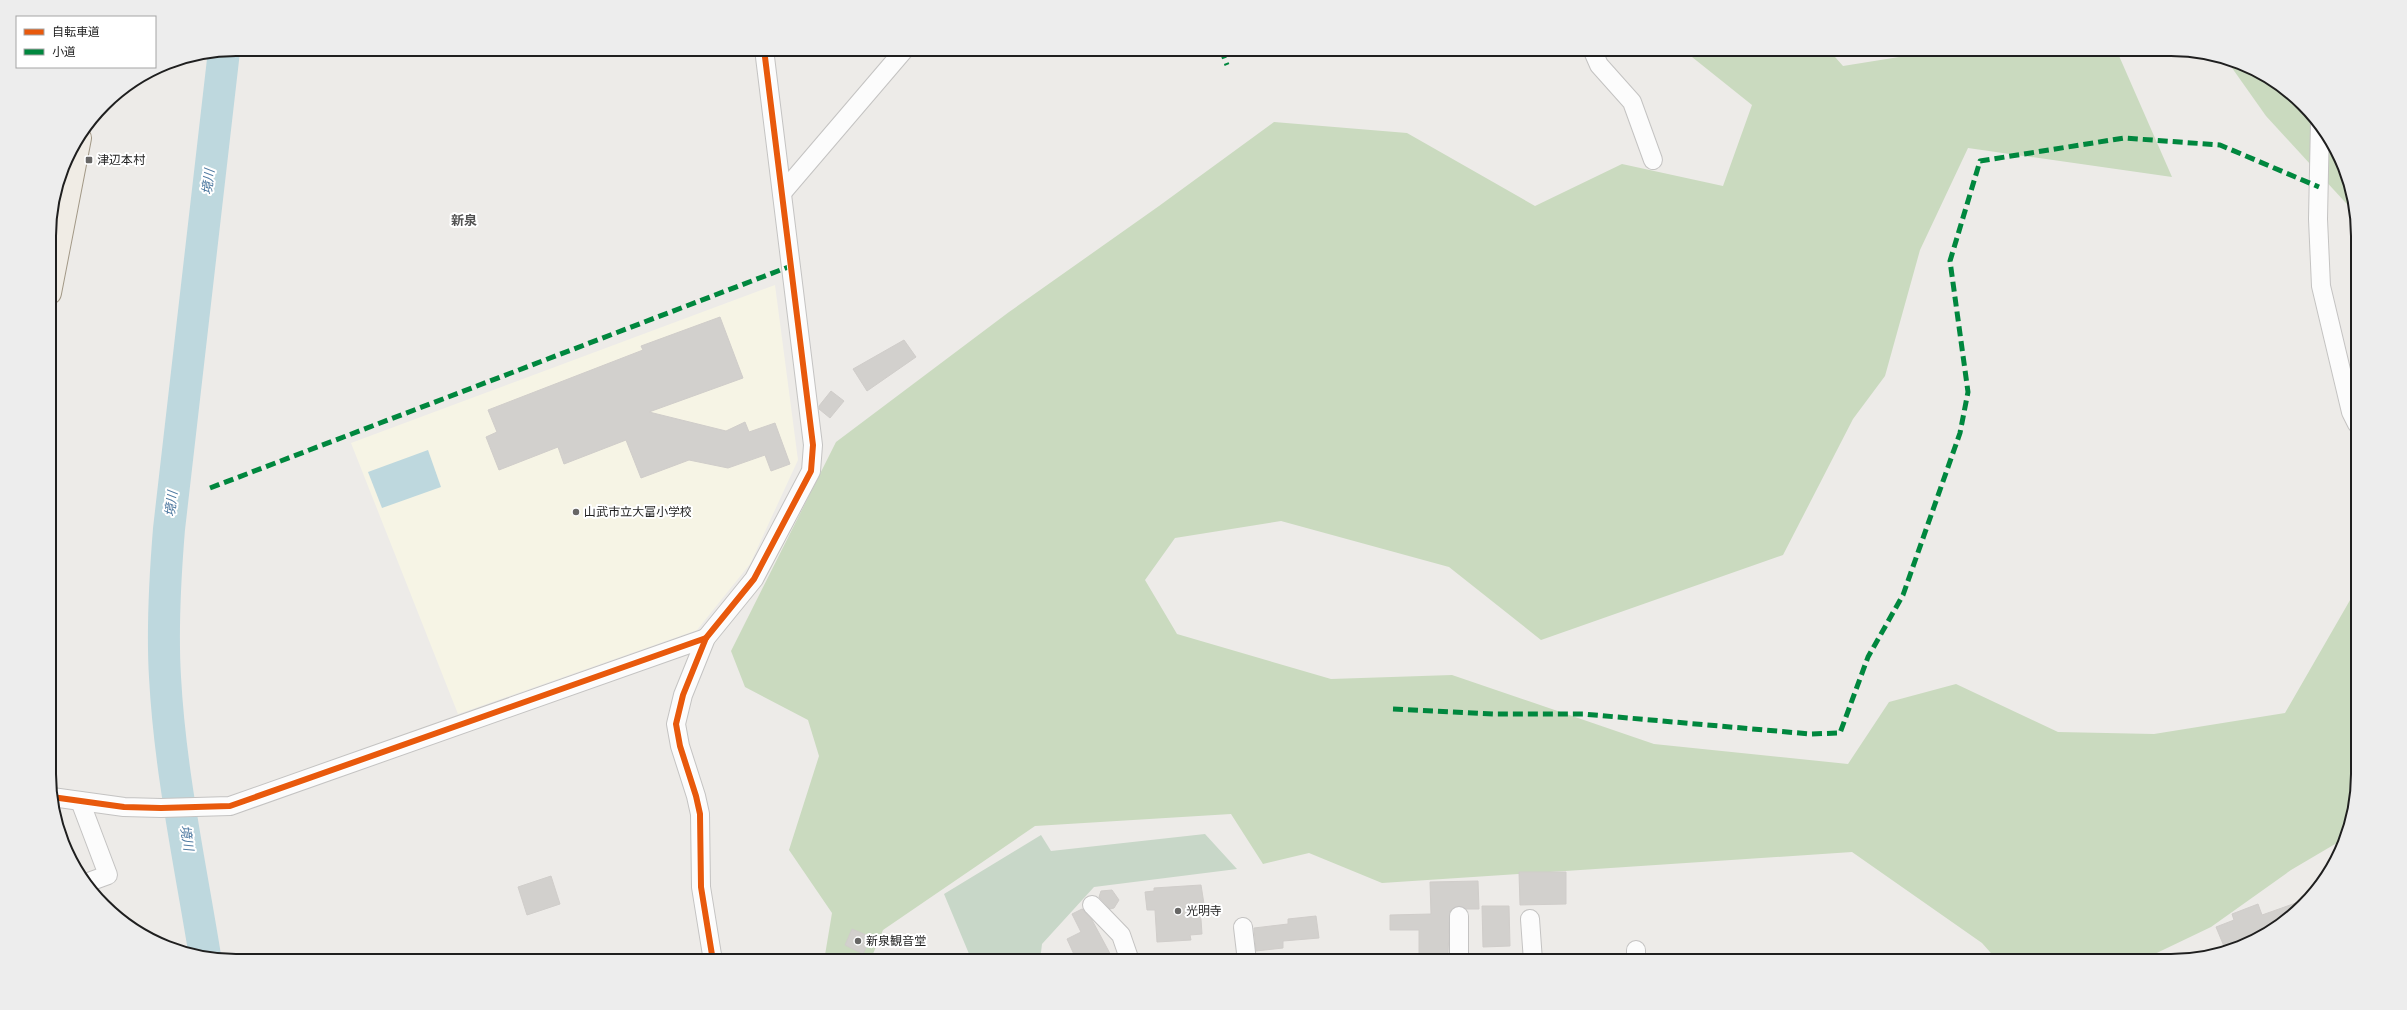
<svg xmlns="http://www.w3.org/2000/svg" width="2407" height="1010" font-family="'Alegreya Sans','Noto Sans JP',sans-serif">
<rect width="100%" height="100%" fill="#edebe8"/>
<!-- education -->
<path fill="#f6f4e5" d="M775,285L798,460L750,564L697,630L458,714L351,443Z"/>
<!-- forest -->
<g fill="#cadabf">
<path d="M1682,49H1828L1843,66L1949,49H2116L2172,177L1968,148L1920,250L1885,376L1853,419L1783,555L1541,640L1449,567L1281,521L1175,538L1145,580L1177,634L1331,679L1452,675L1654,744L1848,764L1889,702L1956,684L2058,732L2154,734L2285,713L2357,588L2358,774L2347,837L2291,870L2211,927L2140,961H1998L1982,943L1852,852L1382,883L1309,853L1263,864L1231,814L1035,826L883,930L870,961H824L832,913L789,850L819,756L808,720L745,687L731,651L836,442L1009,312L1159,206L1274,122L1407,133L1535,206L1622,164L1723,186L1752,105Z"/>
<path d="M2225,58L2232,59L2285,87L2319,122L2344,164L2356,214L2266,116Z"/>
</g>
<!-- cemetery -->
<path fill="#c8d7c8" d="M1205,834L1237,869L1094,887L1042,944L1040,961H972L944,894L1041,835L1051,851Z"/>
<!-- water -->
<path fill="#bed8de" d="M428,450L441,487L382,508L368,472Z"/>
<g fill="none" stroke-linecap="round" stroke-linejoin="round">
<!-- river -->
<path stroke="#bed8de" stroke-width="32" d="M205,956C190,863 170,771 165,677C162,627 165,578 169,529L224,51"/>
</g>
<!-- building -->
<g fill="#d2d0cd" stroke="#d0cdca">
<path d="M720,317L743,378L649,412L726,431L745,422L749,432L775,423L790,464L771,471L765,455L728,468L689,460L641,478L626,440L564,464L558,447L499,470L486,437L497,432L488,410L643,350L641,346Z"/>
<path d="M904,340L916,357L867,391L853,369Z"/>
<path d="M831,391L844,401L830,418L819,409V406Z"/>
<path d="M1519,872H1566V904L1520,905Z"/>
<path d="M551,876L560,904L527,915L518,887Z"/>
<path d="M1478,881L1479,909H1466L1459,906L1450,911L1448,954H1419V930H1390V915L1431,914L1430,882Z"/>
<path d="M1201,885L1204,904L1200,905L1202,934L1190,935L1191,940L1157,942L1155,910H1147L1145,892L1154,891V888Z"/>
<path d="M1112,890L1119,900L1114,908L1110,909L1099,897L1101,891Z"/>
<path d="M2310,898L2285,923L2246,943L2226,951L2216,927L2234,920L2232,914L2258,904L2262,915Z"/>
<path d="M1482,906H1509L1510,946L1483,947Z"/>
<path d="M1082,909L1092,920L1114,961H1077L1067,939L1081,932L1072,914Z"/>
<path d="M1316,916L1319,938L1283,941V948L1256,951L1254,928L1288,924V919Z"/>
<path d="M852,929L871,937L863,954L845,945Z"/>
</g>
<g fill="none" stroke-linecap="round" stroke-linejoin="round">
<!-- minor casing -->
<g stroke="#c4c3c2" stroke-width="20">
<g id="minor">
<path d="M1592,49L1599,65L1632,102L1653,160"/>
<path d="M2320,122L2318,219L2321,286L2351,412L2357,424"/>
<path d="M782,193L905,49"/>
<path d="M52,797L124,807L161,808L230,806L706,638"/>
<path d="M80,801L108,875L86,883"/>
<path d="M1092,905L1121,935L1130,961"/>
<path d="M1530,919L1533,961"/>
<path d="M1243,927L1247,961"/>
<path d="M1636,950V961"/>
<path d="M713,961L701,887L700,814L696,796L680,746L676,724L683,695L706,638L754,579L811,471L813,445L764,49"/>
<path d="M1459,961V916"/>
</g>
</g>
<!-- major casing -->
<g stroke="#a29886" stroke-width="24">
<path id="major" d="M50,293L80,138"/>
</g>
<!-- path -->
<path stroke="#d6c9c7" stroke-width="2.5" stroke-dasharray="2 2" stroke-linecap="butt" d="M848,961L852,953"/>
<!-- minor -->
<use href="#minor" stroke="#fcfcfc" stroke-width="18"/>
<!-- major -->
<use href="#major" stroke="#f0ece5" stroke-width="22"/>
<!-- quiet -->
<g stroke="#00873e" stroke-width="5" stroke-dasharray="10 5" stroke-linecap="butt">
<path d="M1221,49L1227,65"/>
<path d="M210,488L791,266"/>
<path d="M1393,709L1495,714H1583L1810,734L1840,733L1868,657L1903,595L1960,433L1968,392L1950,261L1980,161L2124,138L2220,145L2319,187"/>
</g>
<!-- cycleway casing -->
<g stroke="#fff" stroke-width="8">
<g id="cycleway">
<path d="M52,797L124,807L161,808L230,806L706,638"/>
<path d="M713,961L701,887L700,814L696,796L680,746L676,724L683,695L706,638L754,579L811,471L813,445L764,49"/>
</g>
</g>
<!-- cycleway -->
<use href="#cycleway" stroke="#e8590c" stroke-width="6"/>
</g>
<!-- markers -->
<g fill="#676665" stroke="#fff" stroke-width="1.5">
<rect x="85" y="156" width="8" height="8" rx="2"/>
<circle cx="576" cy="512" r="4"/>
<circle cx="1178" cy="911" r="4"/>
<circle cx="858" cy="941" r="4"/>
</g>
<g text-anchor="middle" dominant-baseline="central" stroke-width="4" stroke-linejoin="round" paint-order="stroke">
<!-- poi labels -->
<g font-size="12" fill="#1f1f1f" stroke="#fff" text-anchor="start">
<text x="97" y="160">津辺本村</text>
<text x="584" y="512">山武市立大富小学校</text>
<text x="1186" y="911">光明寺</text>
<text x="866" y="941">新泉観音堂</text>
</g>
<!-- water labels -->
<g font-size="13" font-style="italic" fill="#4f7aa1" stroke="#fff">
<text transform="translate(209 182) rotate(-83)">境川</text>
<text transform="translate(172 504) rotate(-83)">境川</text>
<text transform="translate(186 838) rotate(81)">境川</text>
</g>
<!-- neighbourhood labels -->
<g font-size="13" font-weight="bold" fill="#525252" stroke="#fff">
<text x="464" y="221">新泉</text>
</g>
</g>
<!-- crop -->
<path d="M0 0H2407V1010H0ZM236 56H2171A180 180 0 0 1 2351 236V774A180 180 0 0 1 2171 954H236A180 180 0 0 1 56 774V236A180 180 0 0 1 236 56Z" fill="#ededed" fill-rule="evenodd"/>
<path fill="none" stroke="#1f1f1f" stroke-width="2" d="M236 56H2171A180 180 0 0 1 2351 236V774A180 180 0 0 1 2171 954H236A180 180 0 0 1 56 774V236A180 180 0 0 1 236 56Z"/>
<!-- legend -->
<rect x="16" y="16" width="140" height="52" fill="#ffffff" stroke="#a5a5a5"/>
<rect x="24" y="29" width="20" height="6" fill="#e8590c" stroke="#a5a5a5"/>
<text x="52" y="36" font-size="12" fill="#1f1f1f">自転車道</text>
<rect x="24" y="49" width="20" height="6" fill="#00873e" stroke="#a5a5a5"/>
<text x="52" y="56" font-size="12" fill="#1f1f1f">小道</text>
</svg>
